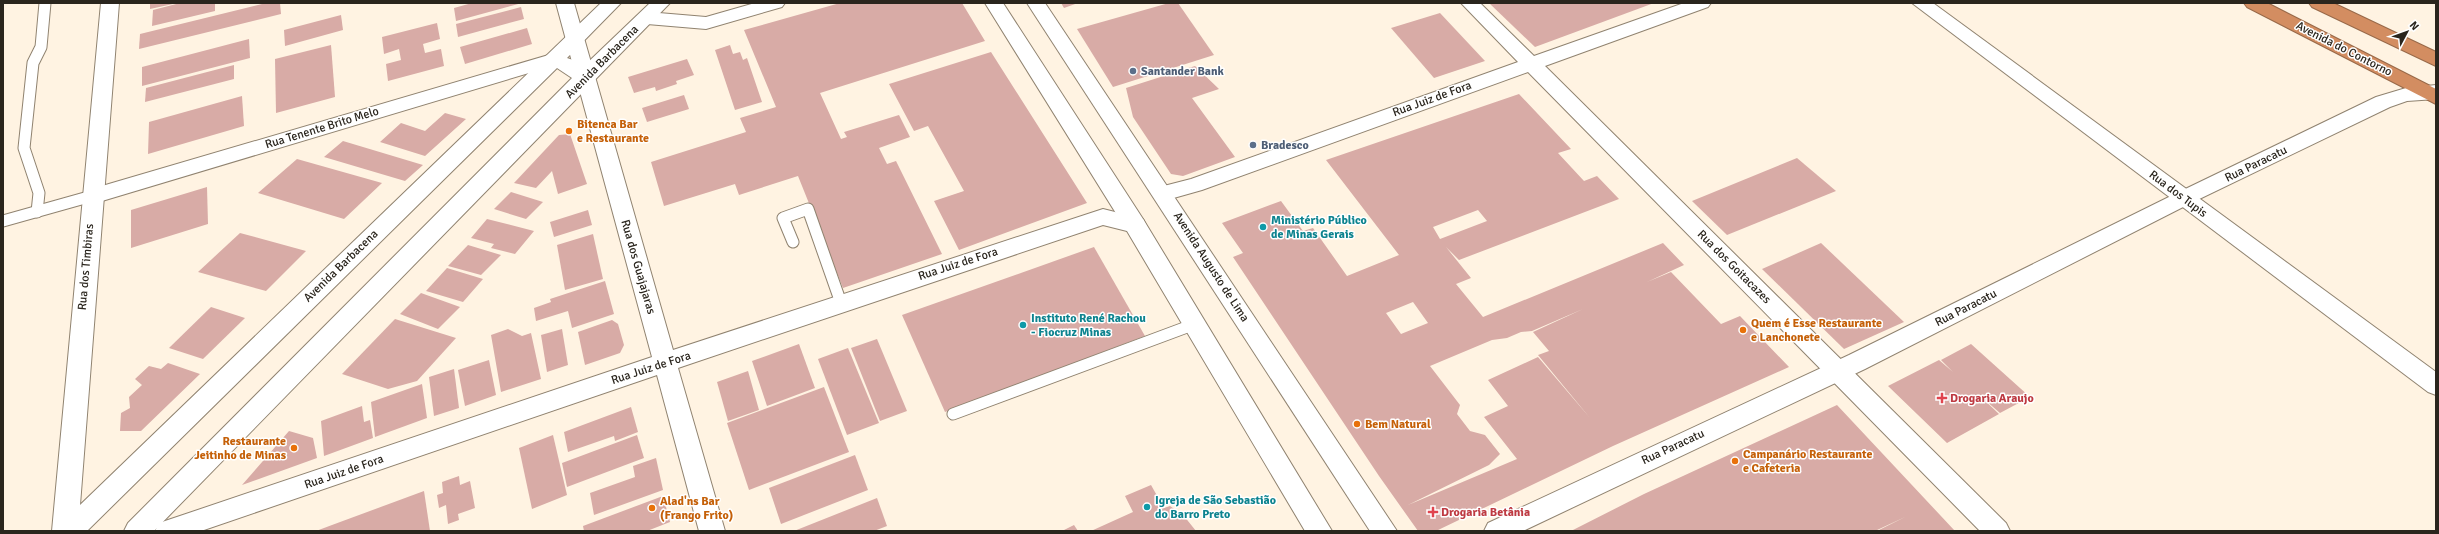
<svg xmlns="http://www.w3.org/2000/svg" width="2439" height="534" font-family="Signika,sans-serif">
<rect width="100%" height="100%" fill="#fff3e2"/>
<!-- building -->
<g fill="#d8aba6" fill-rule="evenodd">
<path d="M150,3H173V4L150,9Z"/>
<path d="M180,3H215V11L152,26L153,10Z"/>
<path d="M266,3H280L281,14L139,49L140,34Z"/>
<path d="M472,3H522L456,21L454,8Z"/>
<path d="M840,3H962L985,41L820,93L841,139L847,137L844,132L899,115L910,137L879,148L887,164L896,161L942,254L843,288L798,176L739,195L735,184L664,206L651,162L746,132L740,118L776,107L744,30Z"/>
<path d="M1061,3H1078L1064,8Z"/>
<path d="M1169,3H1178L1214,55L1113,87L1077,29Z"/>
<path d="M1489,3H1654L1535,47Z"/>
<path d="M521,7L524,19L458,37L456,24Z"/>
<path d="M1440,13L1485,61L1434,78L1391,28Z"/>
<path d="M341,15L343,30L285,46L284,30Z"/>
<path d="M437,23L440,39L423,44L425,53L441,49L444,66L388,81L386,64L401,60L399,49L384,54L382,37Z"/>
<path d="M527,28L532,44L465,64L460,47Z"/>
<path d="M249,39L250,58L142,86V67Z"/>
<path d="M331,45L335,97L276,113L275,59Z"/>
<path d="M730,45L733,54L740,52L743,60L747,58L762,102L735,110L715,50Z"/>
<path d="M991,52L1087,203L959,250L934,201L964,191L928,126L914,131L889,84Z"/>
<path d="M687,59L694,75L676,81L677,84L656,91L655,87L634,93L628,77Z"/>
<path d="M234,65V79L145,102L146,88Z"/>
<path d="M1195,66L1219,89L1192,98L1235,157L1183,176L1171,174L1133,117L1126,88Z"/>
<path d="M1519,94L1571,149L1558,153L1584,181L1597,176L1619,199L1459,260L1446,247L1471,278L1456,284L1483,317L1663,243L1684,265L1647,282L1671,272L1721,324L1740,316L1789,367L1613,446L1436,531H1418L1379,476L1233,257L1243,253L1222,223L1281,201L1303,231L1313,228L1347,276L1399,255L1326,160ZM1478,210L1487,221L1440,239L1433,227ZM1413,302L1428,323L1401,334L1386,313ZM1583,309L1533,332L1549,351L1538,355L1590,418L1538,357L1488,380L1508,406L1484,417L1517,459L1408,505L1489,465L1500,454L1485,435L1470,431L1457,414L1460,405L1430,366L1492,340L1507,338L1521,332L1532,331Z"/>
<path d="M684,95L689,109L647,122L642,108Z"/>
<path d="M242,96L244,126L148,154L149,122Z"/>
<path d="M445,113L466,119L425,156L380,142L401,123L425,131Z"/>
<path d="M570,134L587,184L558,194L552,171L536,188L514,183L559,135Z"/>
<path d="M343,141L423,165L405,181L324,157Z"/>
<path d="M1797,158L1836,191L1727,235L1692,201Z"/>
<path d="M297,159L382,183L344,219L258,193Z"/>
<path d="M207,187L208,224L131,248V210Z"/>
<path d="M511,192L543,202L526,219L494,209Z"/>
<path d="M588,210L592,225L554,237L550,222Z"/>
<path d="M487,219L534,231L515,254L491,248L494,244L471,238Z"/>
<path d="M240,233L306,251L266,291L198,272Z"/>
<path d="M593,234L603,279L565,290L557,245Z"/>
<path d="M1821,243L1904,322L1844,349L1762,269Z"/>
<path d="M468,245L501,255L481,275L448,266Z"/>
<path d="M1094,247L1145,336L945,412L902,315Z"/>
<path d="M447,268L483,279L463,302L426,291Z"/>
<path d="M605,281L614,314L572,328L568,311L536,321L534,308L551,302L550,299Z"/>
<path d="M421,293L460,307L438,329L400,314Z"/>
<path d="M211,307L245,318L203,359L169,348Z"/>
<path d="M395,319L456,338L417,381L388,389L342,374Z"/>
<path d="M612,320L618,324L624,345L620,353L585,365L578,332Z"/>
<path d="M508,329L522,336L531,333L541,379L501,392L491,335Z"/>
<path d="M562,329L568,365L547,372L541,335Z"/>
<path d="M877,339L907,411L880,421L851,348Z"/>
<path d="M799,344L815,388L767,406L752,361Z"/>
<path d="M1971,344L2030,397L2000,413L1978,394L1999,414L1947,443L1888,386L1939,360L1953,372L1941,360Z"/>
<path d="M848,348L879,423L847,435L818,359Z"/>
<path d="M489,360L496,395L465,406L458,370Z"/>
<path d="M168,363L200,374L141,431H120L121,413L130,408L129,397L142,385L135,379L149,366L161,369Z"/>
<path d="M454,369L459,408L434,416L429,377Z"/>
<path d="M748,371L759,410L728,421L717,382Z"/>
<path d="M422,384L427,418L375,437L371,402Z"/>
<path d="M824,387L849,452L749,490L727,423Z"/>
<path d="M1837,405L1955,531H1877L1905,517L1875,531H1571L1644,494Z"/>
<path d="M362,406L364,422L370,420L373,438L324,456L321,421Z"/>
<path d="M631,407L638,432L615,441L614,436L568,452L564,432Z"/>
<path d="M289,431L313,438L317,458L242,485Z"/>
<path d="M553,435L567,495L532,509L519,448Z"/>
<path d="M637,435L644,458L567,487L562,463Z"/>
<path d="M855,455L868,490L781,524L769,488Z"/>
<path d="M656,458L663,490L594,515L590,493L635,477L633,466Z"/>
<path d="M459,476L460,485L470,481L475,508L458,514L459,520L448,524L446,505L439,508L437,495L443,493L442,482Z"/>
<path d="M1151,485L1164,508L1170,506L1184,516L1196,531H1091L1133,512L1125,496Z"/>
<path d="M424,491L430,531H316L332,525Z"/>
<path d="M663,496L670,522L647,531H584L583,526Z"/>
<path d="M877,498L887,526L874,531H794Z"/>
<path d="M1074,525L1078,531H1062Z"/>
</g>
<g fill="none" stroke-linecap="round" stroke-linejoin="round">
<!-- lane casing -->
<g stroke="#908370" stroke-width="13">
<g id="lane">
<path d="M37,212L39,193L24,148L33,63L41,47L45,3"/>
<path d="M3,221L92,196"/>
<path d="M793,242L783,218L808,209L841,303"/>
<path d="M953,414L1195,324"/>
</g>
</g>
<!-- street casing -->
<g stroke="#908370" stroke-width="2">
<g id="street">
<path d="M556,3H574L673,350L1103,209L1143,219L1146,225L1143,231L1135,233L1103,225L678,368L725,531H699L657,375L201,531H155L159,523L168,520L652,357Z"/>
<path d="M755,3H785L782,7L706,29L647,24L640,22L638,18L640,14L647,12L706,17Z"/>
<path d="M1461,3H1480L1534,56L1684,3H1711L1708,7L1545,66L2006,523L2010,531H1980L1528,72L1202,190L1163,201L1156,198L1153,193L1156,188L1191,179L1518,62Z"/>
<path d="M1912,3H1933L2436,372V395L2428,392Z"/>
<path d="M552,54L559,56L562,60L559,64L92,204L85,201L82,196L85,191Z"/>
</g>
</g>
<!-- secondary casing -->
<g stroke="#908370" stroke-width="2">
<g id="secondary">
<path d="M101,3H119L80,505L601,3H621L567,58L576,61L583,67L650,3H670L154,531H124L128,523L572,78L557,68L87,531H52Z"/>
<path d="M985,3H1003L1143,219L1332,531H1305L1127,231Z"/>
<path d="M1027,3H1045L1397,531H1370Z"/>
<path d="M2436,85V99L2407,101L2390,107L2191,203L1865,369L1523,531H1484L1488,523L1849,355L2177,193L2376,97L2406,88Z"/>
</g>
</g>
<!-- highway casing -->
<g stroke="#986949" stroke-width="2">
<g id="highway">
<path d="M2244,3H2267L2436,89V104L2247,7Z"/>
<path d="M2309,3H2333L2436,52V66L2312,7Z"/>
</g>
</g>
<!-- lane -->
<use href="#lane" stroke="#fff" stroke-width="11"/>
<!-- street -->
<use href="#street" fill="#fff" fill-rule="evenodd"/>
<!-- secondary -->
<use href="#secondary" fill="#fff" fill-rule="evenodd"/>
<!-- highway -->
<use href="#highway" fill="#d38d61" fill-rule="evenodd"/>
</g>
<!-- markers -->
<g fill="#5c6f8a" stroke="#fff" stroke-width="1.5">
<circle cx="1133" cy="71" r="4"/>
<circle cx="1253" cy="145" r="4"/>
</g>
<g fill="#e8710a" stroke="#fff" stroke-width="1.5">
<circle cx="569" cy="131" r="4"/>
<circle cx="1743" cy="330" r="4"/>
<circle cx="1357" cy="424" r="4"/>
<circle cx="294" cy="448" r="4"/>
<circle cx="1735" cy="461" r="4"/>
<circle cx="652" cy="508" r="4"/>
</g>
<g fill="#0f9aa8" stroke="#fff" stroke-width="1.5">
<circle cx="1263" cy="227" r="4"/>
<circle cx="1023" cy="325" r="4"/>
<circle cx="1147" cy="507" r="4"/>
</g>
<g fill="#e0444e" stroke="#fff" stroke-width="1.5">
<path d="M1940 392h4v4h4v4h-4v4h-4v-4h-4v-4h4z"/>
<path d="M1431 506h4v4h4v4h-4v4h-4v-4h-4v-4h4z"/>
</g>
<g text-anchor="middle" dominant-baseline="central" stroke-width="3" stroke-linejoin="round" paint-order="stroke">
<!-- street labels -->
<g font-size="12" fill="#2a251d" stroke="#fff">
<text transform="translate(2344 49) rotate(27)">Avenida do Contorno</text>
<text transform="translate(602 62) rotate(-45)">Avenida Barbacena</text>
<text transform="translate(1432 99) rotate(-20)">Rua Juiz de Fora</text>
<text transform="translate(322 128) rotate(-17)">Rua Tenente Brito Melo</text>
<text transform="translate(2256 164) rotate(-26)">Rua Paracatu</text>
<text transform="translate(2178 194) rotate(37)">Rua dos Tupis</text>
<text transform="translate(958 264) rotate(-18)">Rua Juiz de Fora</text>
<text transform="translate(341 266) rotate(-44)">Avenida Barbacena</text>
<text transform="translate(86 267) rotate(-85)">Rua dos Timbiras</text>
<text transform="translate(638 267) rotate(74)">Rua dos Guajajaras</text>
<text transform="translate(1211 267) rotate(57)">Avenida Augusto de Lima</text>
<text transform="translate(1734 267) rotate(45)">Rua dos Goitacazes</text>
<text transform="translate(1966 308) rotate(-27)">Rua Paracatu</text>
<text transform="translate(651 368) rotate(-18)">Rua Juiz de Fora</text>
<text transform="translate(1673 447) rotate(-25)">Rua Paracatu</text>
<text transform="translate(344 472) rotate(-19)">Rua Juiz de Fora</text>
</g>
<!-- service labels -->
<g font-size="12" font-weight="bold" fill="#4e5e75" stroke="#fff" text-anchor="start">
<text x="1141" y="71">Santander Bank</text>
<text x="1261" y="145">Bradesco</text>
</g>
<!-- food labels -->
<g font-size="12" font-weight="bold" fill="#c56008" stroke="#fff" text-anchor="start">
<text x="577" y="124">Bitenca Bar<tspan x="577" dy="14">e Restaurante</tspan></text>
<text x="1751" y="323">Quem é Esse Restaurante<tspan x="1751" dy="14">e Lanchonete</tspan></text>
<text x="1365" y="424">Bem Natural</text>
<text x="286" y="441" text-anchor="end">Restaurante<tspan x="286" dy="14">Jeitinho de Minas</tspan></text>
<text x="1743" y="454">Campanário Restaurante<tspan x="1743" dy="14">e Cafeteria</tspan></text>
<text x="660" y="501">Alad'ns Bar<tspan x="660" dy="14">(Frango Frito)</tspan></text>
</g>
<!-- culture labels -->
<g font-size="12" font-weight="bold" fill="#0d838f" stroke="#fff" text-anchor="start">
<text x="1271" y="220">Ministério Público<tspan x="1271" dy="14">de Minas Gerais</tspan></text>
<text x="1031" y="318">Instituto René Rachou<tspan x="1031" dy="14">- Fiocruz Minas</tspan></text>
<text x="1155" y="500">Igreja de São Sebastião<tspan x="1155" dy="14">do Barro Preto</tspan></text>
</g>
<!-- health labels -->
<g font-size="12" font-weight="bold" fill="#be3a42" stroke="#fff" text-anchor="start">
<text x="1950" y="398">Drogaria Araujo</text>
<text x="1441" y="512">Drogaria Betânia</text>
</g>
</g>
<!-- border -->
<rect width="2439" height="534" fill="none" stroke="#2a251d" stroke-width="8"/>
<!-- north arrow -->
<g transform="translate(2407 32) rotate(49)" stroke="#ffffff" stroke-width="3" paint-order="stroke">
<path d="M0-3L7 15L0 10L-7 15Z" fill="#2a251d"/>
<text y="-6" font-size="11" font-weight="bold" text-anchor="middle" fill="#2a251d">N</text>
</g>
</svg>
